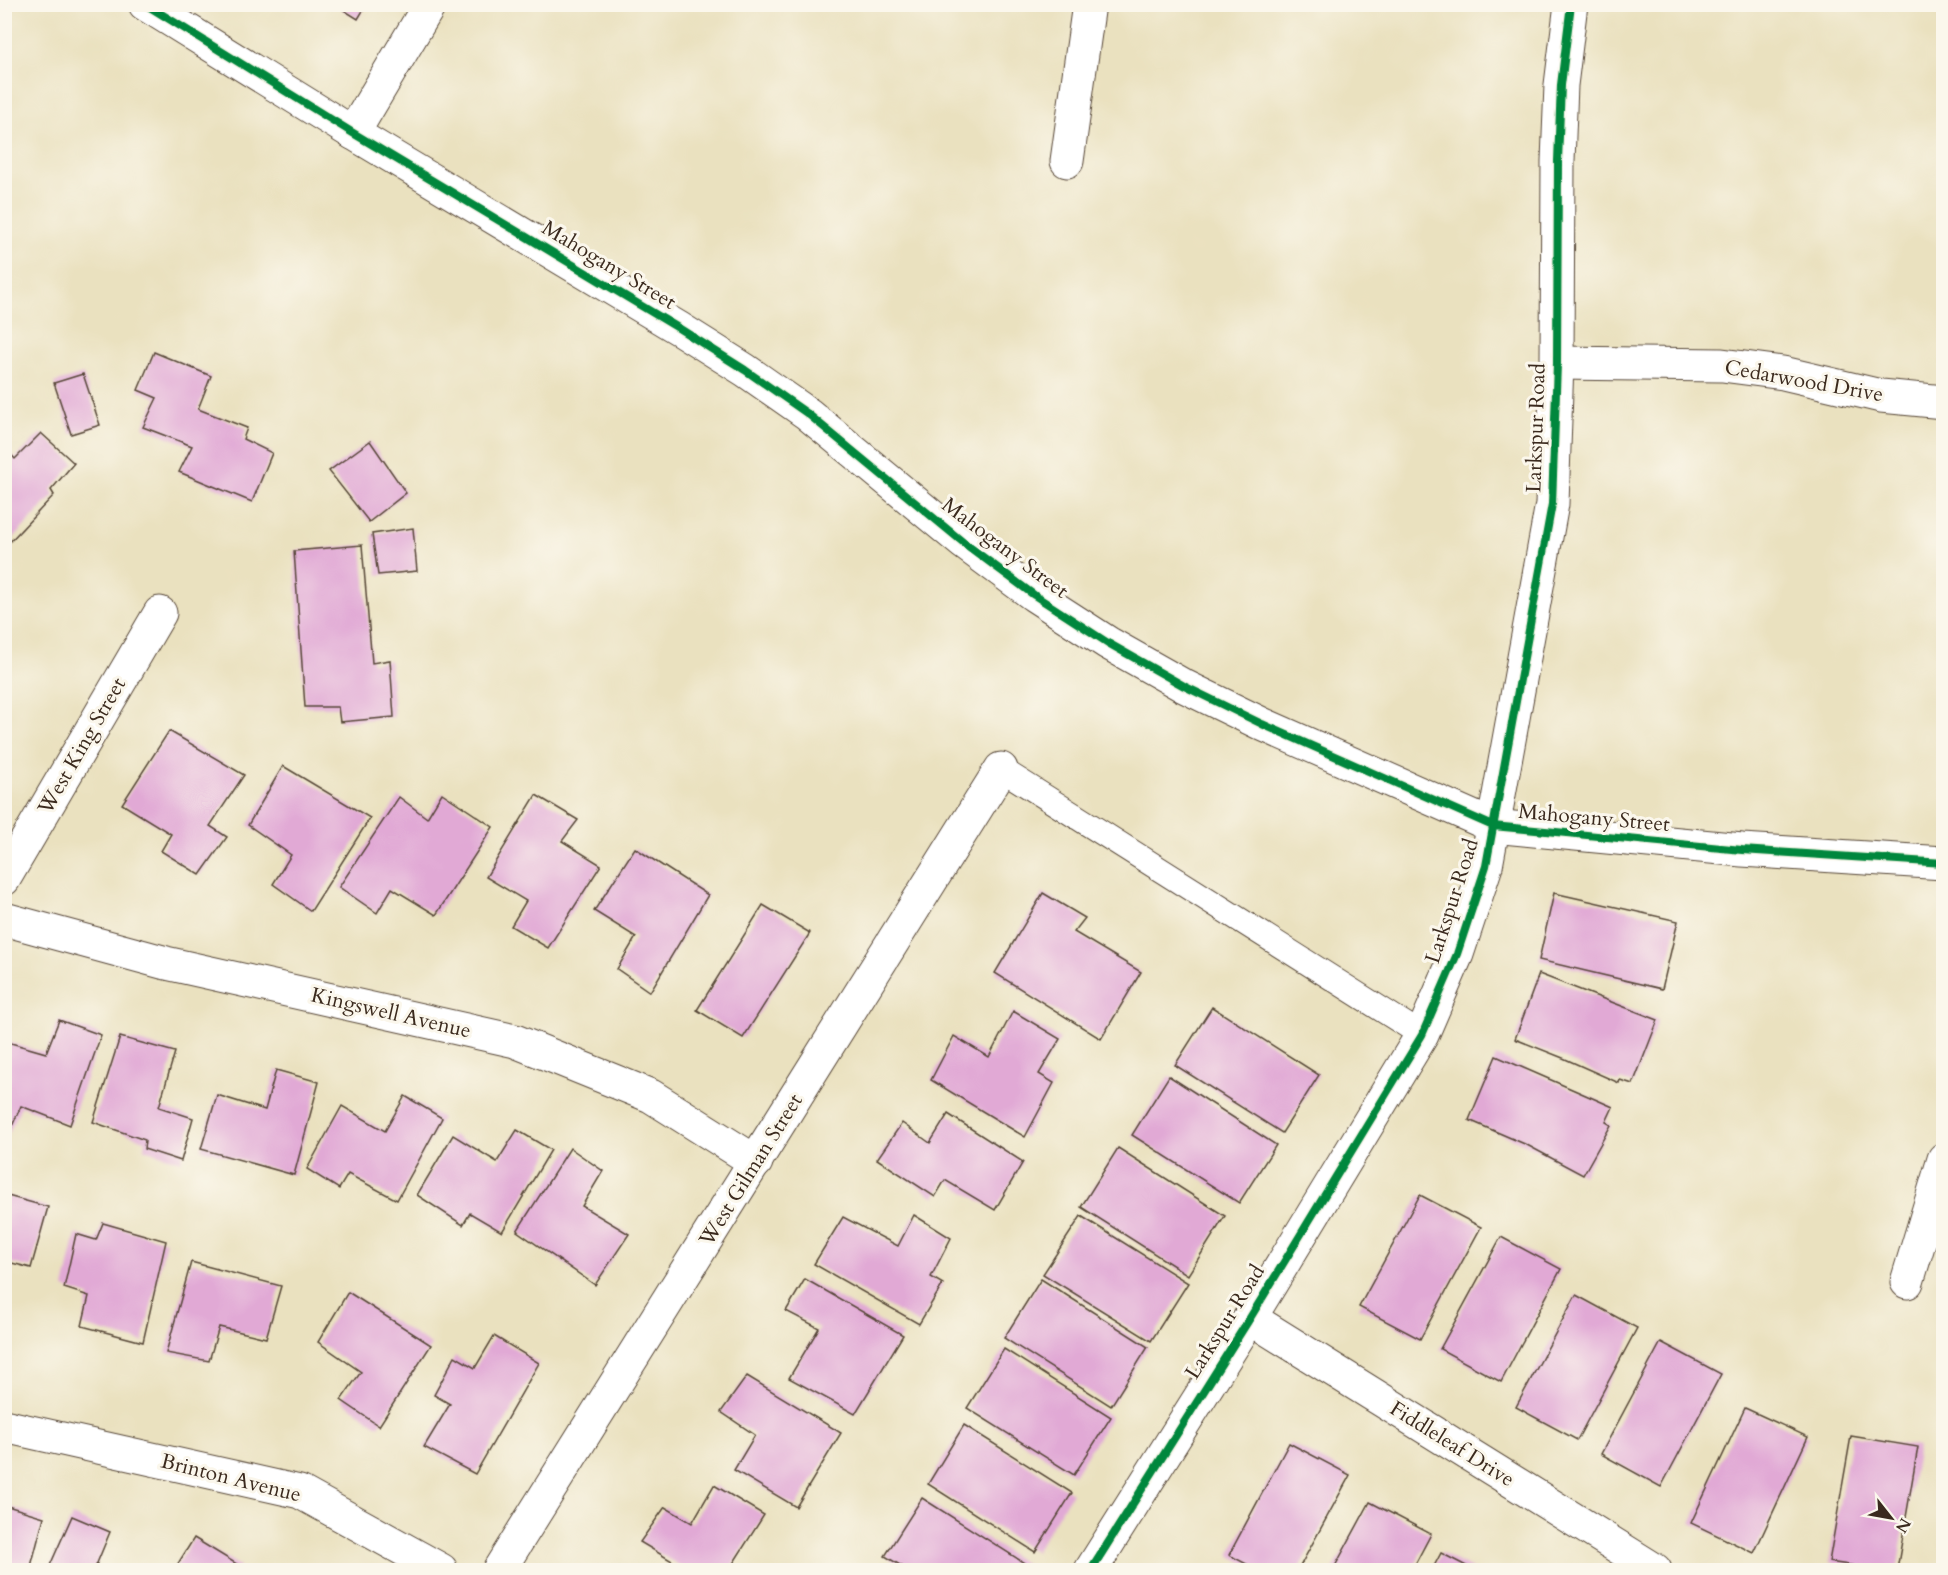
<svg xmlns="http://www.w3.org/2000/svg" width="1948" height="1575" font-family="Cardo,serif">
<rect width="100%" height="100%" fill="#fbf7ec"/>
<filter id="ink" filterUnits="userSpaceOnUse"><feTurbulence type="fractalNoise" baseFrequency=".0167" numOctaves="2"/><feDisplacementMap in="SourceGraphic" scale="12" xChannelSelector="R" yChannelSelector="G"/><feConvolveMatrix kernelMatrix="1 2 1 2 8 2 1 2 1" color-interpolation-filters="sRGB"/></filter>
<filter id="wash" filterUnits="userSpaceOnUse"><feTurbulence type="fractalNoise" baseFrequency=".008" numOctaves="4" result="noise"/><feDisplacementMap in="SourceGraphic" scale="24" xChannelSelector="R" yChannelSelector="G"/><feGaussianBlur stdDeviation="1.35" result="paint"/><feColorMatrix in="noise" values="0 0 0 0 0 0 0 0 0 0 0 0 0 0 0 0 0 1.4 0 .05"/><feComposite in="paint" operator="in"/></filter>
<g filter="url(#wash)">
<rect width="100%" height="100%" fill="#eae1bf"/>
<g id="blocks">
<!-- building -->
<g fill="#e1a9d5">
<path d="M334,4H367L358,19Z"/>
<path d="M154,352L211,376L198,409L247,428L243,439L272,453L252,502L179,472L192,446L143,427L157,398L138,390Z"/>
<path d="M83,374L100,425L71,434L54,383Z"/>
<path d="M41,433L74,463L51,490L54,495L4,548V453L7,450L15,459Z"/>
<path d="M370,441L406,493L369,522L329,471Z"/>
<path d="M413,528L417,571L378,575L372,534Z"/>
<path d="M362,545L372,663L390,660L394,717L340,722L338,707H305L294,551Z"/>
<path d="M169,731L244,775L210,826L227,837L200,875L161,851L171,834L122,804Z"/>
<path d="M283,766L370,818L311,911L273,884L291,855L248,825Z"/>
<path d="M442,793L493,827L436,915L392,888L377,913L339,887L399,797L427,818Z"/>
<path d="M536,795L578,820L562,841L601,865L548,948L511,926L526,901L486,877Z"/>
<path d="M635,848L708,895L650,992L617,969L636,937L594,911Z"/>
<path d="M1043,893L1085,918L1074,932L1141,972L1101,1039L995,973Z"/>
<path d="M1554,893L1678,921L1662,989L1539,960Z"/>
<path d="M763,905L810,933L743,1038L697,1010Z"/>
<path d="M1539,974L1658,1020L1633,1084L1620,1080L1619,1083L1563,1058L1515,1039Z"/>
<path d="M1212,1007L1319,1075L1282,1133L1175,1065Z"/>
<path d="M1013,1011L1060,1039L1039,1074L1054,1083L1025,1137L931,1080L954,1036L989,1057Z"/>
<path d="M59,1020L101,1035L70,1125L21,1106L9,1133L4,1131V1041L46,1053Z"/>
<path d="M120,1037L175,1052L159,1107L193,1118L181,1161L144,1149L145,1140L93,1122Z"/>
<path d="M1496,1056L1613,1107L1606,1122L1611,1125L1583,1175L1527,1145L1469,1120Z"/>
<path d="M276,1070L319,1082L294,1175L201,1149L217,1095L265,1110Z"/>
<path d="M1169,1076L1276,1145L1239,1203L1132,1135Z"/>
<path d="M405,1096L442,1118L397,1200L348,1174L339,1189L307,1169L342,1106L385,1131Z"/>
<path d="M948,1114L1023,1162L995,1210L945,1180L935,1197L877,1159L902,1123L930,1143Z"/>
<path d="M517,1130L551,1150L502,1232L470,1213L463,1225L417,1195L453,1135L497,1162Z"/>
<path d="M570,1148L603,1171L582,1206L629,1234L595,1285L517,1231Z"/>
<path d="M1118,1148L1225,1216L1188,1275L1081,1207Z"/>
<path d="M4,1195L48,1207L31,1268L4,1261Z"/>
<path d="M1420,1195L1481,1227L1420,1339L1359,1307Z"/>
<path d="M914,1215L951,1238L931,1277L943,1284L919,1324L814,1264L843,1217L898,1246Z"/>
<path d="M1081,1216L1188,1283L1151,1341L1043,1274Z"/>
<path d="M103,1223L166,1241L143,1342L82,1326L89,1296L64,1288L76,1234L96,1240Z"/>
<path d="M1501,1237L1561,1269L1501,1382L1440,1349Z"/>
<path d="M191,1262L281,1286L266,1338L219,1327L209,1361L166,1353Z"/>
<path d="M805,1279L903,1335L855,1414L789,1378L819,1328L786,1311Z"/>
<path d="M1041,1279L1148,1347L1111,1406L1004,1338Z"/>
<path d="M348,1292L431,1345L379,1426L341,1400L361,1372L318,1342Z"/>
<path d="M1576,1295L1637,1328L1577,1440L1516,1407Z"/>
<path d="M494,1336L539,1363L475,1474L424,1447L450,1404L434,1395L455,1356L475,1368Z"/>
<path d="M1661,1342L1721,1374L1661,1487L1601,1454Z"/>
<path d="M1004,1349L1111,1417L1074,1475L967,1408Z"/>
<path d="M747,1376L841,1433L796,1507L734,1470L755,1435L721,1412Z"/>
<path d="M1745,1408L1808,1437L1754,1553L1691,1523Z"/>
<path d="M964,1425L1072,1493L1035,1552L928,1484Z"/>
<path d="M1851,1436L1918,1447L1897,1570H1883L1829,1562Z"/>
<path d="M1289,1443L1350,1475L1298,1570H1258L1229,1555Z"/>
<path d="M714,1485L764,1515L729,1570H687L640,1542L665,1507L692,1523Z"/>
<path d="M922,1498L1029,1566L1026,1570H908L885,1556Z"/>
<path d="M1370,1502L1431,1534L1412,1570H1333Z"/>
<path d="M4,1505L44,1517L30,1570H4Z"/>
<path d="M72,1516L110,1532L95,1568L102,1570H48Z"/>
<path d="M194,1538L240,1566L238,1570H174Z"/>
<path d="M1441,1553L1474,1570H1432Z"/>
</g>
</g>
</g>
<g filter="url(#ink)">
<use href="#blocks" fill-opacity="0" stroke="#554536" stroke-width="1.5"/>
<g fill="none" stroke-linecap="round" stroke-linejoin="round">
<!-- service casing -->
<g stroke="#554536" stroke-width="26">
<path id="service" d="M1001,769L1422,1035"/>
</g>
<!-- minor casing -->
<g stroke="#554536" stroke-width="35">
<g id="minor">
<path d="M145,4L353,133L680,329L745,370L808,414L964,543L1034,595L1108,643L1184,686L1262,724L1493,826L1742,850L1944,863"/>
<path d="M353,133L430,4"/>
<path d="M1067,161L1089,4"/>
<path d="M1557,363L1722,365L1783,373L1881,396L1944,402"/>
<path d="M4,879L160,613"/>
<path d="M4,919L166,963L515,1041L651,1096L756,1162"/>
<path d="M1907,1282L1944,1159"/>
<path d="M1250,1318L1655,1570"/>
<path d="M4,1426L300,1492L441,1570"/>
<path d="M499,1570L1001,769"/>
<path d="M1091,1570L1250,1318L1422,1035L1457,954L1486,866L1552,504L1557,363L1558,161L1561,85L1571,4"/>
</g>
</g>
<!-- service -->
<use href="#service" stroke="#fff" stroke-width="24"/>
<!-- minor -->
<use href="#minor" stroke="#fff" stroke-width="33"/>
<!-- cycleway casing -->
<g stroke="#fbf7ec" stroke-width="11">
<g id="cycleway">
<path d="M145,4L353,133L680,329L745,370L808,414L964,543L1034,595L1108,643L1184,686L1262,724L1493,826L1742,850L1944,863"/>
<path d="M1091,1570L1250,1318L1422,1035L1457,954L1486,866L1552,504L1557,363L1558,161L1561,85L1571,4"/>
</g>
</g>
<!-- cycleway -->
<use href="#cycleway" stroke="#00873e" stroke-width="8"/>
</g>
</g>
<g text-anchor="middle" dominant-baseline="central" stroke-width="6" stroke-linejoin="round" paint-order="stroke">
<!-- street labels -->
<g font-size="21" fill="#3b2a1e" stroke="#fbf7ec">
<text transform="translate(609 265) rotate(31)">Mahogany Street</text>
<text transform="translate(1804 381) rotate(10)">Cedarwood Drive</text>
<text transform="translate(1536 428) rotate(-88)">Larkspur Road</text>
<text transform="translate(1005 548) rotate(37)">Mahogany Street</text>
<text transform="translate(82 746) rotate(-60)">West King Street</text>
<text transform="translate(1594 818) rotate(5)">Mahogany Street</text>
<text transform="translate(1452 901) rotate(-72)">Larkspur Road</text>
<text transform="translate(391 1013) rotate(13)">Kingswell Avenue</text>
<text transform="translate(751 1170) rotate(-58)">West Gilman Street</text>
<text transform="translate(1225 1322) rotate(-58)">Larkspur Road</text>
<text transform="translate(1452 1444) rotate(32)">Fiddleleaf Drive</text>
<text transform="translate(231 1478) rotate(14)">Brinton Avenue</text>
</g>
</g>
<!-- margin -->
<rect width="1948" height="1575" fill="none" stroke="#fbf7ec" stroke-width="24"/>
<!-- north arrow -->
<g transform="translate(1891 1518) rotate(121)" stroke="#fbf7ec" stroke-width="4.5" paint-order="stroke">
<path d="M0-4.5L10 22L0 15L-10 22Z" fill="#3b2a1e"/>
<text y="-9" font-size="16" font-weight="bold" text-anchor="middle" fill="#3b2a1e">N</text>
</g>
</svg>
